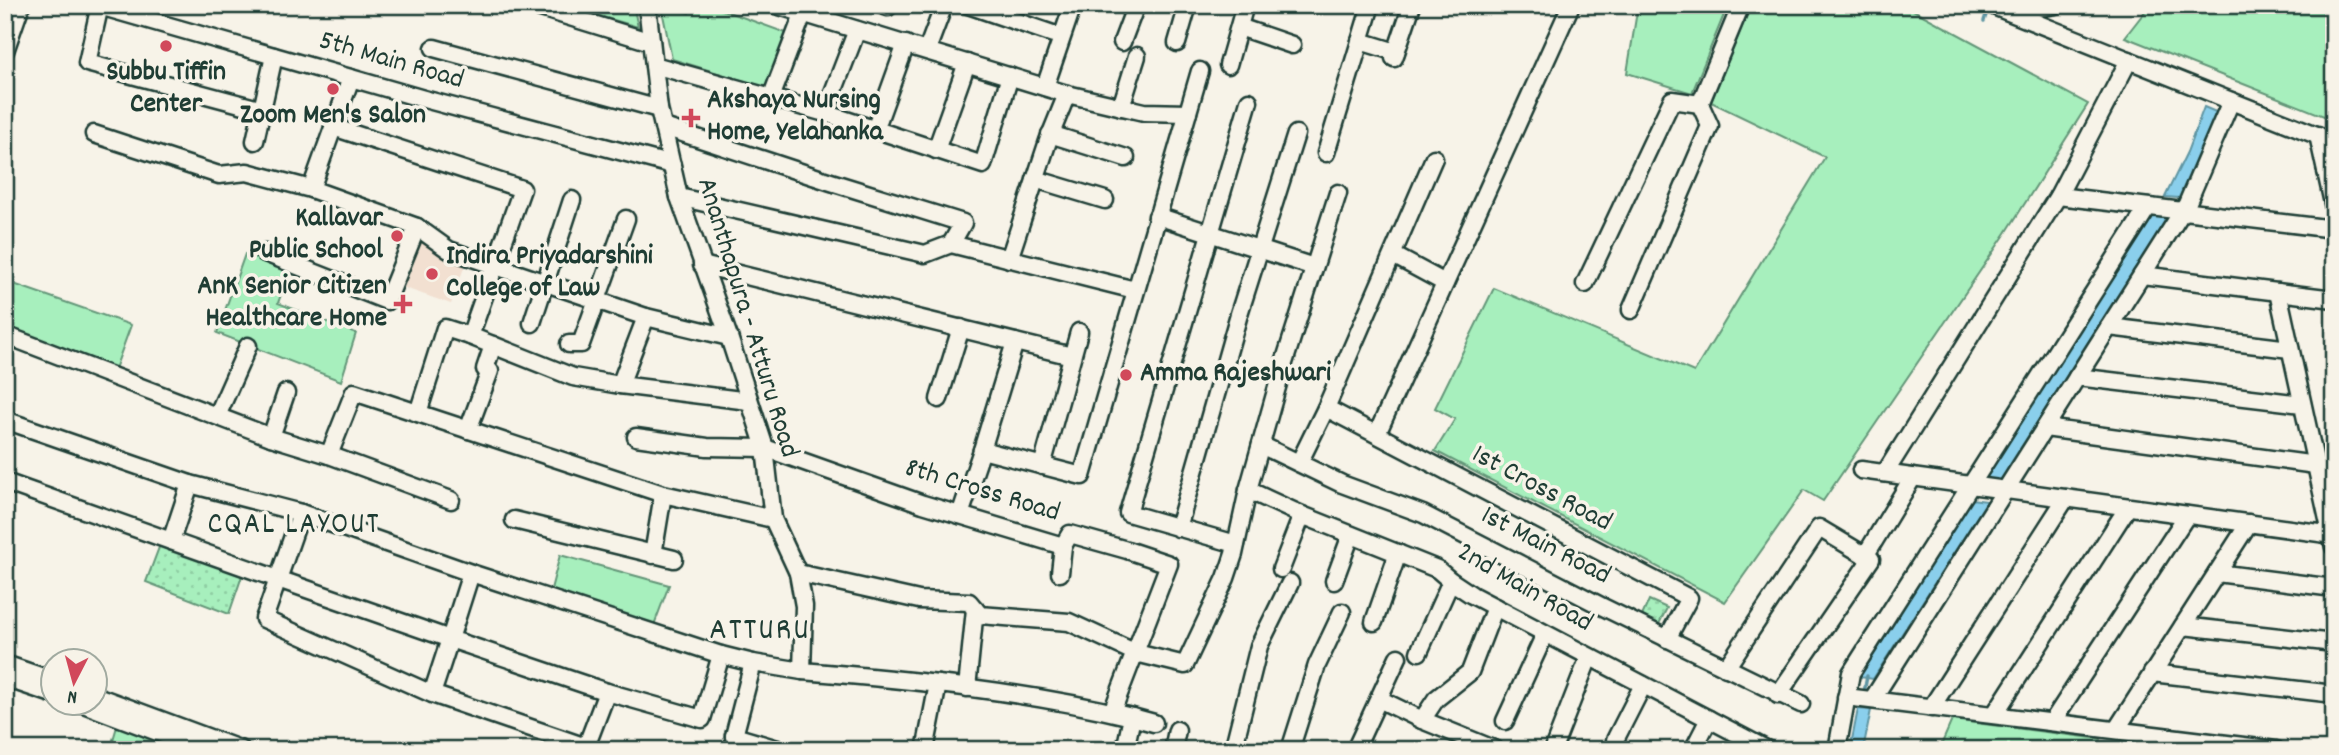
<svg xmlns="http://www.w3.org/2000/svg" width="2339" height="755" font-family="Dekko,sans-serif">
<defs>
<pattern id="park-dots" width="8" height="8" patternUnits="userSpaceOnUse" patternTransform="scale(1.75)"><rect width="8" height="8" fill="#a7efbd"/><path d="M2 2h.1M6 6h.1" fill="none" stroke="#8fcea3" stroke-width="1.8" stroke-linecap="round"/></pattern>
</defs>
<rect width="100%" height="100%" fill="#f7f3e8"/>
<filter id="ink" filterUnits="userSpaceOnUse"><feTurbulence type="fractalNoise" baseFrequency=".0143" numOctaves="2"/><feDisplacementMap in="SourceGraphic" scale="14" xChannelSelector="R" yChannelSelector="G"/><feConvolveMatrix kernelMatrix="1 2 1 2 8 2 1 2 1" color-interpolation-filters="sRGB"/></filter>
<g filter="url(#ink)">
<!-- built -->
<path fill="#f2e0d1" d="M417,231L466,262L451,304L399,286Z"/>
<!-- grass -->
<g fill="#a7efbd" stroke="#639678" stroke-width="2">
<path d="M561,5H633L638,27Z"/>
<path d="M661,5L689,13L691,5H709L789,34L770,89L672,59Z"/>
<path d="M1638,5H1728L1692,93L1627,73Z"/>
<path d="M1751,5H1904L2088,104L2006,233L1823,501L1804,490L1725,602L1435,451L1455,419L1435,408L1494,288L1694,372L1825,157L1711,102Z"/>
<path d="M2150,5H2334V120L2125,37Z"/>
<path d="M245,254L290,270L278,303L356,333L341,381L217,333Z"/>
<path d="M5,281L131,325L115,369L5,329Z"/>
<path d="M560,555L669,585L654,625L550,593Z"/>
<path d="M1952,720L2101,739L2098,750H1939Z"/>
<path d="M118,723L165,740L162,750H110Z"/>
<path d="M2121,741L2195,750H2118Z"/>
</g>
<!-- park -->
<g fill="url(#park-dots)" stroke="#639678" stroke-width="2">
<path d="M161,542L243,573L229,614L146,582Z"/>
<path d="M1649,600L1667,608L1659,624L1642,616Z"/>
</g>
<!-- water -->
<g fill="#8acfec" stroke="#5f95a2" stroke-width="2">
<path d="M2204,107L2216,112L2179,198L2165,197L2187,152Z"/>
<path d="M2153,216L2167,218L1999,482L1984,480Z"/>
<path d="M1971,499L1987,501L1873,679L1860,677Z"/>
<path d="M1858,709L1871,710L1863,750H1850Z"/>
</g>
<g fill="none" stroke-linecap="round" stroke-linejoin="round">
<!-- stream -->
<g stroke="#5f95a2" stroke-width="3.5">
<path d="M1984,21L1988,9"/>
<path d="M1864,693L1867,676"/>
</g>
<!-- minor casing -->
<g stroke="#1f3d34" stroke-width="21">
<g id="minor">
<path d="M96,5L424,99L672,165"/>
<path d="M100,5L87,63L263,110"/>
<path d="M531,5L651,42"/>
<path d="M647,5L659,109L679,197L729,337L765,448L773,519L798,573L804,606L802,671L753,663L734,736L738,750"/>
<path d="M776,5L1067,94L1144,112L1188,113"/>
<path d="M882,5L888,7V5"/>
<path d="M968,5L1053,34"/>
<path d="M1996,7L2334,142"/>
<path d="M2012,8L2029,9L2055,5"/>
<path d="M1239,27L1292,45"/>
<path d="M1360,41L1396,52"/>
<path d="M1122,42L1136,5"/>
<path d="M1177,43L1188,5"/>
<path d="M434,48L659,109"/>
<path d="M927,50L944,5"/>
<path d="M5,51L21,5"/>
<path d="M1394,58L1412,5"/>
<path d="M654,65L825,113L983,165L1010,76"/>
<path d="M1228,65L1245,5"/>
<path d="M1045,87L1073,5"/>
<path d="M771,98L803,14"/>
<path d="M1121,107L1137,56"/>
<path d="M825,113L857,30"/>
<path d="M333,127L522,189L470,336L573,377L620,385L749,401"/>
<path d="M664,127L831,182L963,223L951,244"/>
<path d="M875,130L906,44"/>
<path d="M94,134L219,175L247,172L311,189L417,227L449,250L646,317L729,337"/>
<path d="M1050,134L1126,158"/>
<path d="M2318,135L2334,208"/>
<path d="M255,141L274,56"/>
<path d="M936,150L967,63"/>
<path d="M1326,153L1371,5"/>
<path d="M1035,179L1105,200"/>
<path d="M311,189L351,78"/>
<path d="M2058,196L2334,229"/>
<path d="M679,197L925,254L951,244L1135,290"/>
<path d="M1157,216L1314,267"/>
<path d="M265,253L387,301L417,227"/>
<path d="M1393,255L1445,283"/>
<path d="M1009,259L1048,141L1067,94"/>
<path d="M702,265L1072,356"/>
<path d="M2142,275L2334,299"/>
<path d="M1585,284L1672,100L1700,104L1741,5"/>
<path d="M2278,292L2334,547"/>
<path d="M1631,310L1710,126L1700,104"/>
<path d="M532,323L572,200"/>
<path d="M2109,327L2290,349"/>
<path d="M5,335L271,437L329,455L354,392L663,494L773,519"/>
<path d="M569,344H581L626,219"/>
<path d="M2077,377L2302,404"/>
<path d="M620,385L646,317"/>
<path d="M939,399L961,328"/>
<path d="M1326,408L1689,598L1667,639"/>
<path d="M418,413L445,328L470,336"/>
<path d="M217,416L248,346"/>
<path d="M5,420L190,484L301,513L471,573L721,655L753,663"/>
<path d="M2045,428L2316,465"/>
<path d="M468,430L490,371L485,369L493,345"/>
<path d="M1377,434L1571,5"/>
<path d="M271,437L286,393"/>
<path d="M636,437L707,447L765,448L923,504L1063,546L1070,534L1127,550L1169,564L1112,712"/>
<path d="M1261,445L1342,484L1423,514L1603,607L1801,704"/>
<path d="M982,450L1082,476L1200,71"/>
<path d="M329,455L451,500"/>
<path d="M1299,463L1326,408L1434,158"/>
<path d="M1042,466L1079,332"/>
<path d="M1861,470L2334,535"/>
<path d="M1885,473L2058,196L2129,60"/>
<path d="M5,482L278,579L301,513"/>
<path d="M1248,490L1302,515L1437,569L1451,581L1472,595L1768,750"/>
<path d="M960,515L982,450L1015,342"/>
<path d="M514,520L674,559"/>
<path d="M1178,528L1239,314L1296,134"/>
<path d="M171,541L190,484"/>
<path d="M1236,544L1128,513L1249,101"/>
<path d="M653,555L663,494"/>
<path d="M1865,556L1913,477"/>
<path d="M1281,569L1302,515"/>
<path d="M471,573L450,639L607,692L702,719L721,655"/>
<path d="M798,573L919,600L969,602L980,615L1069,622L1136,653L1185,665L1226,578L1234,554L1248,490L1283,366L1338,193"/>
<path d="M1060,573L1063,546"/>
<path d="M2217,573L2334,588"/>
<path d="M1334,581L1351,535"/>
<path d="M1374,622L1398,553"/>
<path d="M2183,626L2334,643"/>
<path d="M1419,652L1451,581"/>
<path d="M5,664L52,680"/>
<path d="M1726,668L1819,528L1871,559L1778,695"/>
<path d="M802,671C913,680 1024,691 1132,717L1125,750"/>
<path d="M2152,673L2334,694"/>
<path d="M5,678L52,694"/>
<path d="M967,688L975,609"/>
<path d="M432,694L264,619L278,579L450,639L432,694L586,747L607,692"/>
<path d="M94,695L242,750"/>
<path d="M1846,697L2276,750"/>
<path d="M1379,699L1422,720L1496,750"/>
<path d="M1872,700L2187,204L2231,101"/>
<path d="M78,702L205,750"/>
<path d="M1931,708L2066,498"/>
<path d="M1994,715L2128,507"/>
<path d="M1132,717L1154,723"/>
<path d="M1422,720L1436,699L1470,672L1495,607"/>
<path d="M1505,721L1545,634"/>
<path d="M2052,722L2187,515"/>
<path d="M2116,730L2249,523"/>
<path d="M734,736L781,750"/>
<path d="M1615,740L1643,685"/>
<path d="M1555,744L1589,657"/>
<path d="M925,750L938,684"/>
<path d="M1173,750L1177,730"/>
<path d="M1233,750L1259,646L1290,583"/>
<path d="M1290,750L1317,665L1342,612"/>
<path d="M1355,750L1398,657"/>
<path d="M1693,750L1709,719"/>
<path d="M1837,750L1851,673L2148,207"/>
</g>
</g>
<!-- minor -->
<use href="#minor" stroke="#f7f3e8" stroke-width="16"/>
</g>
</g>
<!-- markers -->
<g fill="#d1495b" stroke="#f7f3e8" stroke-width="2.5">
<circle cx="166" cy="46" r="7"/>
<circle cx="333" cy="89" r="7"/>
<path d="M687.5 107.5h7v7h7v7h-7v7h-7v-7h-7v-7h7z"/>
<circle cx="397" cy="236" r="7"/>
<circle cx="432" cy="274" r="7"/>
<path d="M399.5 293.5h7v7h7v7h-7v7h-7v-7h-7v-7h7z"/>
<circle cx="1126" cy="375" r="7"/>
</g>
<g text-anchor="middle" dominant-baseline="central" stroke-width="7" stroke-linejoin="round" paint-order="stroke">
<!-- street labels -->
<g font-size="28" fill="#1f3d34" stroke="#f7f3e8">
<text transform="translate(391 62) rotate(16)">5th Main Road</text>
<text transform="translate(746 318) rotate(73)">Ananthapura - Atturu Road</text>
<text transform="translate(1541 490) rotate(28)">1st Cross Road</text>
<text transform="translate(982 492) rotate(17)">8th Cross Road</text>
<text transform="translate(1545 547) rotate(27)">1st Main Road</text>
<text transform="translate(1524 589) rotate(30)">2nd Main Road</text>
</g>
<!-- poi labels -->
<g font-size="28" font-weight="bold" fill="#1f3d34" stroke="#f7f3e8" text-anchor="start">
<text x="166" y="74" text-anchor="middle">Subbu Tiffin<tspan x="166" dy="32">Center</tspan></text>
<text x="707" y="102">Akshaya Nursing<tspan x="707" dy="32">Home, Yelahanka</tspan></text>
<text x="333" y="117" text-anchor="middle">Zoom Men's Salon</text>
<text x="383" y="220" text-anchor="end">Kallavar<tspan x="383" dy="32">Public School</tspan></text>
<text x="446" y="258">Indira Priyadarshini<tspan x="446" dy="32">College of Law</tspan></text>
<text x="387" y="288" text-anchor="end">AnK Senior Citizen<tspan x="387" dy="32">Healthcare Home</tspan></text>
<text x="1140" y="375">Amma Rajeshwari</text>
</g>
<!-- neighbourhood labels -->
<g font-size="30" letter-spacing="2" fill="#1f3d34" stroke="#f7f3e8">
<text x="294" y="526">CQAL LAYOUT</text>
</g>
<!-- quarter labels -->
<g font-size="32" letter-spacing="2" fill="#1f3d34" stroke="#f7f3e8">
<text x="760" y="632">ATTURU</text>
</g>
</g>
<!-- margin -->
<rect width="2339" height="755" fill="none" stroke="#f7f3e8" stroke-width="28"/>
<rect x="14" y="14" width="2311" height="727" fill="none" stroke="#1f3d34" stroke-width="2.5" filter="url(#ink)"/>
<!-- north arrow -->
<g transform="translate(74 682) rotate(186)"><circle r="33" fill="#f7f3e8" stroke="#a1aaa0" stroke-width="2"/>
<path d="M0-5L12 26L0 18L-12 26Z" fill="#d1495b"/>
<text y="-10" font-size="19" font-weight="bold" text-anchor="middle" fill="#1f3d34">N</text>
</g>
</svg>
